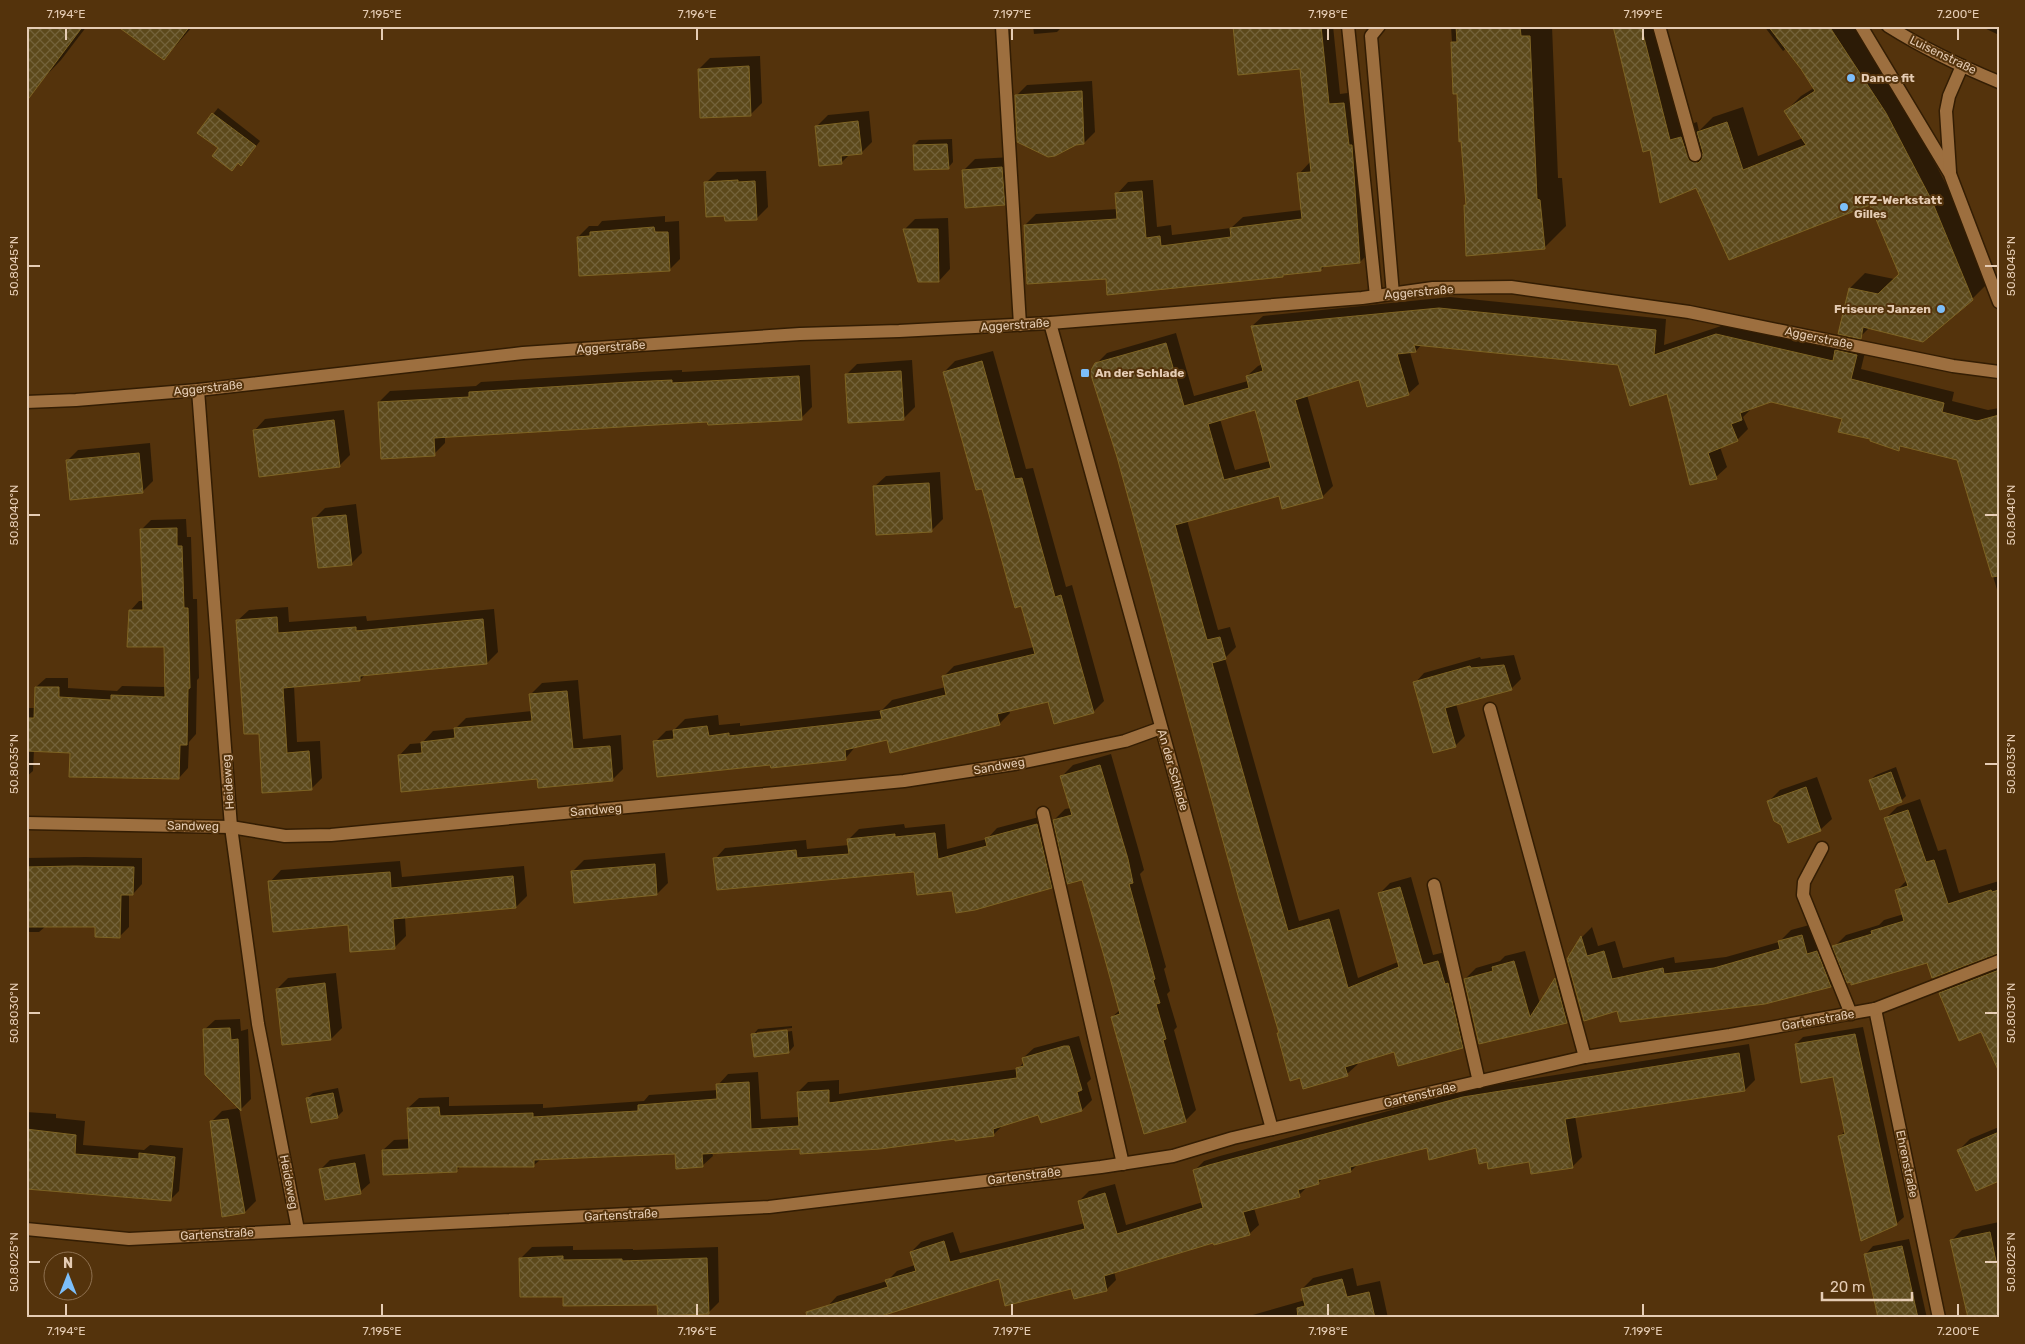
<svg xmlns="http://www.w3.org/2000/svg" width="2025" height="1344" font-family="Rubik,sans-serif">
<defs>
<pattern id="building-cross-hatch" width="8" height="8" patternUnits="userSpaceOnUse" patternTransform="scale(1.25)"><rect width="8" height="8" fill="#5c491b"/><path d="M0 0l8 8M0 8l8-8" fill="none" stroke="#73623a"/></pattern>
</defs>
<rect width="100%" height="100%" fill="#54330c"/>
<!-- shadow -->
<g fill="#0007" fill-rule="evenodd">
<path d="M26,26H87L61,60L40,82Z"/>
<path d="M119,26H193L164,59Z"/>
<path d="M1033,26H1063L1057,32L1034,34Z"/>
<path d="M1234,26H1333L1340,94L1355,92L1371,251L1360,262L1325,266L1321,270L1285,274L1283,276L1107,278L1025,225L1036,214L1118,209L1117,194L1128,182L1153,180L1157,227L1171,225L1172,235L1231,228L1243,217L1302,210L1299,174L1310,162L1301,67Z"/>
<path d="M1451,26H1552L1558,178H1562L1566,226L1544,248L1465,206L1467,204L1458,92H1455Z"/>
<path d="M1614,26H1660L1685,126L1697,122L1699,131L1713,117L1743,107L1758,156L1803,138L1786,111L1801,96L1814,88L1787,48L1783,51L1764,26H1855L1901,98L1947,186L1987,284L1972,299L1870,327L1860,337L1850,288L1865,273L1894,279L1900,274L1871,204L1697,186L1651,148Z"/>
<path d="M1980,26H1999V35Z"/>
<path d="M760,56L762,103L751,114L699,69L710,58Z"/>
<path d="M1092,81L1095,132L1084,143H1075L1016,96L1027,85Z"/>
<path d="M218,108L260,141L246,159L220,148L199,132Z"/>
<path d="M869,111L872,142L861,153L850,154L841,163L817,126L828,115Z"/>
<path d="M952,139L953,162L948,168L914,145L919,140Z"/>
<path d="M1013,157L1015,193L1004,204L964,170L975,159Z"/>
<path d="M766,171L768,207L757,218L725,214L706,183L717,172Z"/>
<path d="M665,216V222L679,221L680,259L669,270L578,237L589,226H598L602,221Z"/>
<path d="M948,218L950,269L939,281L904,230L915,219Z"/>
<path d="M1450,297L1666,319L1664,345L1727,324L1838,349L1847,340L1867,344L1861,369L1954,392L1952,401L1988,410L1999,408V541L1958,459L1902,446L1899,449L1871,438L1843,418L1771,401L1753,407L1743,417L1748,429L1737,440L1720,447L1727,467L1716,477L1668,392L1619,364L1422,344L1416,351L1410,352L1419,384L1408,394L1360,378L1307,395L1333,486L1322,497L1280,494L1187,520L1218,630L1230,627L1236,647L1225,658L1299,921L1339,909L1358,978L1398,962L1379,894L1390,883L1411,877L1433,955L1449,951L1473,1036L1462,1046L1395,1050L1357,1062L1358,1064L1347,1074L1301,1077L1278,1034L1280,1032L1096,364L1107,353L1176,333L1194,396L1248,381L1247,376L1258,366L1263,364L1252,326L1263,316ZM1256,409L1270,461L1235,470L1220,419Z"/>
<path d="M993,351L1026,469L1033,468L1066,587L1072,585L1104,701L1093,712L1049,701L1009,710L1010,713L999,724L888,739L856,746L845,759L771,764L655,742L666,731L674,730L685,719L718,715L719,725L740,723V726L882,710L892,700L946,687L943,677L954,666L1034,647L1022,605L944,372L955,361Z"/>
<path d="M912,360L915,407L904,418L846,375L857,364Z"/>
<path d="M810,365L812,407L801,418L709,421L445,436V443L434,454L379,402L390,391L476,386L481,382L642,372L682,370V372Z"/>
<path d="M344,410L350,455L339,466L254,431L265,419Z"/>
<path d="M150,443L153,481L142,492L67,461L78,450Z"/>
<path d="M940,472L943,519L932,530L874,487L886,476Z"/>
<path d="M356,504L362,553L351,564L314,519L325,508Z"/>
<path d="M186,519L187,537H191L193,599H197L199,678L197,680L196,734L189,742L188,768L179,778L71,752L34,750L33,771L26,777V708H36V687L46,678H68V688L117,691L122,686L166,687L165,645L130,611L139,601H144L141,530L151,520Z"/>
<path d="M1999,554V596L1989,563Z"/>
<path d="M288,607L289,622L366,616L367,621L494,609L498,652L487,663L366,674L360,680L294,686L297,742L320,741L322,778L311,789L260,732L237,621L249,610Z"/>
<path d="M1514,655L1521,679L1511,689L1456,704L1465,736L1455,746L1415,683L1424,673L1480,657L1481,659Z"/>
<path d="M578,680L583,739L621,735L623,769L612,780L538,777L399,756L410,744L422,743L433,731L455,729L466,718L532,711L531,694L542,683Z"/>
<path d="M1111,754L1138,848L1144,870L1140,874L1166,967L1164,969L1170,991L1167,994L1177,1027L1174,1030L1196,1110L1185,1121L1112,1017L1120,1010L1083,878L1054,820L1065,809L1071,808L1062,776L1073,765Z"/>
<path d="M1896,767L1906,796L1901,801L1870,780L1876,775Z"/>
<path d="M1817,777L1832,819L1820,830L1782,824L1769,801L1780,790Z"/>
<path d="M1920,799L1938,851L1946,849L1959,893L1999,881V953L1928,961L1834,947L1846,935L1879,925L1884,920L1904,914L1897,890L1907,880L1885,819L1897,807Z"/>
<path d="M1047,815L1061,877L1051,887L953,890L915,871L715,859L725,848L806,840L807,849L849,845V839L859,829L904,824L905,828L945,824L947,849L987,839L997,828Z"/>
<path d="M665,853L668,883L657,894L573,871L584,860Z"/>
<path d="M85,857L142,858V884L133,894H129V927L120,936L96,926H46L39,932H26V858Z"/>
<path d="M400,861L402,877L524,866L527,896L516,907L405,917L406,936L395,947L270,882L281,870Z"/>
<path d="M1813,924L1842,975L1831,986L1763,1003L1618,1009L1568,959L1582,937L1592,927L1598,946L1615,941L1623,968L1674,957L1675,963L1726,957L1779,942L1791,930Z"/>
<path d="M1525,951L1540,1004L1556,978L1566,968L1578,1010L1567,1021L1480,1042L1465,979L1476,968L1500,961L1505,956Z"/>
<path d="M1999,963V1033L1982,1030L1940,993L1952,982Z"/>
<path d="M336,973L342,1028L331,1039L277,989L288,978Z"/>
<path d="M240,1019L241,1031L248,1029L251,1099L241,1109L204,1030L215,1020Z"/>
<path d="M792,1026V1028L757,1032V1035L792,1031L794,1046L789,1052L753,1035L758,1029Z"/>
<path d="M1863,1027L1904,1217L1896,1224L1840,1136L1845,1131L1834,1076L1796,1044L1803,1037Z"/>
<path d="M1079,1036L1091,1079L1087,1083L1092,1100L1082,1110L1039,1114L1003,1125L993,1135L712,1152L713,1156L702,1166L676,1152L541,1159L534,1165L461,1166L457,1170L383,1150L394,1140L410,1139L408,1108L419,1098L449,1097V1106L543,1104V1108L644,1101L649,1095L718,1090V1085L728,1074L758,1072L761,1119L799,1117L798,1092L808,1082L839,1080V1094L1018,1069L1024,1062L1023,1058L1034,1048Z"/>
<path d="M1749,1044L1755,1080L1745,1090L1575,1116L1582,1157L1572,1167L1531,1161H1488L1477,1147H1428L1358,1164L1351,1171L1324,1177L1318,1183L1309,1185L1299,1195L1254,1208L1259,1225L1249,1234L1214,1242L1114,1271L1116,1280L1107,1289L1072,1288L1000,1278L884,1314L886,1318H831L828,1306L837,1296L887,1281L897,1271L915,1265L911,1252L921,1242L953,1232L960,1253L1085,1223L1079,1201L1089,1191L1115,1184L1126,1225L1203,1202L1194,1171L1204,1161L1220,1156L1474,1088Z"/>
<path d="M338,1088L343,1111L337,1117L307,1098L313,1093Z"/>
<path d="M239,1108L256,1201L245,1212L211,1122L222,1111Z"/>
<path d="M26,1112L56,1114V1118L85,1121L83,1145L144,1150L150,1145L183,1148L179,1191L170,1200L26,1187Z"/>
<path d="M1999,1127V1180L1959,1150L1970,1139Z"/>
<path d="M365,1154L370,1183L360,1192L321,1169L330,1160Z"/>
<path d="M1999,1222V1318L1952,1240L1962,1230Z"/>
<path d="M1909,1239L1927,1318H1880L1866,1254L1873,1246Z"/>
<path d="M573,1246V1250L633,1249V1250L718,1247L719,1302L708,1313L659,1303L565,1296L521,1258L532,1247Z"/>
<path d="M1353,1268L1357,1286L1380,1281L1388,1318H1242L1305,1300L1302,1289L1313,1278Z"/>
<path d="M1211,1315V1318H1200Z"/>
<path d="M1426,1316L1443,1318H1424Z"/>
</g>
<!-- building -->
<g fill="url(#building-cross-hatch)" stroke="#7d6323" fill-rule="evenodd">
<path d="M26,26H83L26,102Z"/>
<path d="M117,26H190L164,60Z"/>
<path d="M1233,26H1321L1329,104L1344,103L1349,145H1352L1360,263L1321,267V271L1283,275V277L1107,295L1106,279L1027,284L1024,225L1117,219L1115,193L1142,191L1146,238L1160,236L1161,246L1231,237L1230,228L1302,219L1297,173L1311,172L1300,69L1238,75Z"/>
<path d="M1456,26H1520L1521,36H1530L1537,199L1540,200L1545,249L1466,256L1464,205H1466L1461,141L1459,142L1457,94H1453L1451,42H1457Z"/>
<path d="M1613,26H1641L1670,140L1681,137L1689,160L1698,163L1701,160L1703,153L1697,132L1727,122L1743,170L1806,145L1784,111L1815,91L1801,69L1768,26H1829L1886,113L1932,201L1973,300L1923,342L1863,327L1861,339L1838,334L1849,288L1878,294L1899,274L1870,205L1729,260L1696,188L1660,203L1650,150L1643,152Z"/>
<path d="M749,66L751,116L700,118L698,69Z"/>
<path d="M1082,91L1084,144L1076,145L1055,156L1048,157L1017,142L1015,95Z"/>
<path d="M212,113L256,146L241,166L238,163L232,171L212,156L218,148L197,133Z"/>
<path d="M858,121L862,154L841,156L842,164L819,166L815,126Z"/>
<path d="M947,144L949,169L914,170L913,145Z"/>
<path d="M1002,167L1005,205L965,208L962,170Z"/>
<path d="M738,180V182L755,181L757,220L725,221L724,216L706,217L704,182Z"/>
<path d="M654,227L655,232H668L670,271L579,276L577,237L590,236V232Z"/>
<path d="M903,229H938L939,282H918Z"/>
<path d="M1439,308L1656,330L1654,355L1716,334L1833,361L1835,350L1857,355L1851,379L1944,403L1942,412L1977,421L1999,415V576L1992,577L1957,460L1900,446L1899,451L1870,441V439L1838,432L1842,419L1771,402L1740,413L1742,420L1731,424L1738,441L1708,453L1717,479L1690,485L1667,394L1630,406L1618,365L1414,345L1416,352L1397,354L1409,395L1367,407L1359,380L1295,400L1323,498L1282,509L1279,496L1175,525L1180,543L1207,640L1220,637L1226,659L1212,663L1288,931L1329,919L1348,988L1399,967L1378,893L1400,887L1423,965L1438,961L1445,984L1448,983L1463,1048L1398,1066L1394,1052L1345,1067L1348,1076L1303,1089L1300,1078L1290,1081L1277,1033H1279L1239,899L1117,457L1090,372L1095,363L1166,343L1184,406L1249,388L1246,376L1263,371L1251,326ZM1255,410L1271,468L1224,480L1208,424Z"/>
<path d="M982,361L1015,479L1022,478L1055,597L1061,595L1094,713L1054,724L1048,702L997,714L1000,725L890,753L887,740L845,750L846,760L771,768L770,765L657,777L653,741L674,739L673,730L707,726L709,736L729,733V736L882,719L880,711L946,695L942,676L1035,654L1021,606L1015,608L982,489L976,490L943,372Z"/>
<path d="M901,371L904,420L848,423L845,374Z"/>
<path d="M799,376L802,420L708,425L707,422L434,438L435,456L381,459L378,402L469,397V392L630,382L672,380V383Z"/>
<path d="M334,420L340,467L259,477L253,430Z"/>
<path d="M139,453L143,493L70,500L66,460Z"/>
<path d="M929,483L932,532L876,535L873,486Z"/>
<path d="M346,515L352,565L318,568L312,518Z"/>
<path d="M177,528V546H182L184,608H188L190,688L188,689L187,745H180L179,779L69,777L70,753L26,751V718H34L35,687H59V697L111,700V695L165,697L164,647H127L129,610H143L140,529Z"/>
<path d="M277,617L278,633L356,627V631L483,619L487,664L360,676V681L283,688L287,753L309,751L312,790L262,793L259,734H244L236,620Z"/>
<path d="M1504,665L1512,690L1445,708L1456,747L1433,753L1413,682L1470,666L1471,668Z"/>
<path d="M567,691L573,749L610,746L613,781L538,788L537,779L401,792L398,755L422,753L421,742L455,738L454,728L532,721L529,694Z"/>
<path d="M1100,765L1128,859L1133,883L1129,884L1155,979L1153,980L1160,1003L1156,1004L1166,1039L1163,1040L1186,1122L1144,1134L1111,1017L1120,1014L1104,956L1082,880L1067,884L1053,820L1072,815L1060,776Z"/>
<path d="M1891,772L1902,802L1880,810L1869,780Z"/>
<path d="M1806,787L1821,831L1788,843L1781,825L1774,821L1767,801Z"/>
<path d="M1908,810L1926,862L1934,860L1948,904L1991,890L1992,892L1999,890V953L1932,978L1927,963L1851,985V982L1847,983L1832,946L1872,934L1871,931L1904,921L1895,890L1908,886L1884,818Z"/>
<path d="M1037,824L1052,888L975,910L956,913L952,891L917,895L914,872L717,890L713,858L796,850L797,858L849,854L847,839L895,834V837L935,833L938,859L987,846L985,838Z"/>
<path d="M655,864L657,895L574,903L571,871Z"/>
<path d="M75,866L134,867L133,895H121L120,938L95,937V927H26V867Z"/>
<path d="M390,872L391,888L513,876L516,908L393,919L395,949L350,952L348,925L273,932L268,881Z"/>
<path d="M1802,935L1807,954L1817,951L1831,987L1765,1004L1620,1022L1617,1011L1584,1021L1567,959L1581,936L1587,956L1604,951L1612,979L1663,968L1664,974L1714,968L1780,949L1778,941Z"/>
<path d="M1514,961L1530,1017L1555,978L1567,1023L1479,1044L1464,979L1493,971L1492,967Z"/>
<path d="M1999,970V1072L1981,1032L1959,1041L1939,993Z"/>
<path d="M325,983L331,1040L282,1045L276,989Z"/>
<path d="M230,1028L231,1040L238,1039L241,1111L205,1075L203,1029Z"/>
<path d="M787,1030L789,1053L754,1057L751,1034Z"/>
<path d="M1855,1034L1897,1225L1861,1241L1838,1136L1845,1134L1833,1077L1801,1083L1795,1044Z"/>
<path d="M1064,1046H1069L1082,1090L1077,1092L1082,1111L1041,1123L1038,1115L993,1129L994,1136L955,1141V1139L880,1149L800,1154V1149L702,1154L703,1167L676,1169L675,1154L534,1160V1167H457V1172L383,1175L382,1150L409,1149L407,1108L439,1107L440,1116L533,1113V1117L638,1111V1105L717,1099L716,1084L749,1082L751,1129L799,1126L797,1092L829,1090V1103L1017,1078L1016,1068L1024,1066L1022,1058Z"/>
<path d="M1739,1053L1745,1091L1565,1119L1573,1168L1531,1174L1529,1162L1488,1169L1487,1162L1479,1164L1476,1148L1429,1160L1427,1148L1350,1167L1351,1172L1318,1180L1319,1184L1298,1190L1300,1197L1243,1212L1250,1235L1214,1245L1213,1243L1104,1276L1107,1291L1074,1299L1071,1289L1005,1306L999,1279L875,1318H807L806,1312L888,1287L885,1280L916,1271L910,1252L944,1241L950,1262L1085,1229L1078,1201L1105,1193L1117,1234L1203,1208L1193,1170L1209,1165L1463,1097Z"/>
<path d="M333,1093L338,1118L311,1123L306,1098Z"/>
<path d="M228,1119L245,1213L222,1217L210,1121Z"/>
<path d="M26,1129L76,1135L75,1154L139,1159V1153L175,1157L171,1201L26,1189Z"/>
<path d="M1999,1132V1181L1976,1191L1957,1150Z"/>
<path d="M355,1163L361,1194L325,1200L319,1169Z"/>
<path d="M1990,1232L1999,1276V1318H1968L1950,1240Z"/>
<path d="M1902,1246L1918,1318H1878L1864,1254Z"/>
<path d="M563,1256V1260L622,1259V1261L707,1258L709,1314L658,1316L657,1305L563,1306V1297H520L519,1258Z"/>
<path d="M1342,1279L1347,1297L1369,1292L1375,1318H1298L1297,1308L1305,1306L1301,1289Z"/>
</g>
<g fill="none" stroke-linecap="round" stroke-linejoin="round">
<!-- lane casing -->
<g stroke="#331d03" stroke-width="15">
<g id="lane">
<path d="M1002,26L1020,325"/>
<path d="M1348,26L1376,296"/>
<path d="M1379,26L1371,36L1393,294"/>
<path d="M1659,26L1695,155"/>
<path d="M1490,709L1585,1057"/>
<path d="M1043,813L1123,1164"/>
<path d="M1822,848L1804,882L1803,895L1851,1014"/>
<path d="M1434,885L1479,1082"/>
</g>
</g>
<!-- street casing -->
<g stroke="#331d03" stroke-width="15">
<g id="street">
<path d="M1888,26C1923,48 1960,66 1999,82"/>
<path d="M1050,323L1272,1129"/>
<path d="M198,390L231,827L258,1024L298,1230"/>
<path d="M26,402L76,400L198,390L523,353L800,334L899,331L1050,323L1362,298L1433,288L1511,287L1689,312L1953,366L1999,372"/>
<path d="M26,823L231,827L285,836L331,835L904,781L1020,763L1125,741L1161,728"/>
<path d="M1875,1009L1939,1318"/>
<path d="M26,1229L129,1239L769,1207L1101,1167L1173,1156L1233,1138L1585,1057L1730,1035L1875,1009L1999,961"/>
</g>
</g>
<!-- secondary casing -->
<g stroke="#331d03" stroke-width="15">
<g id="secondary">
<path d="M1861,26L1950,174L1999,302"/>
<path d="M1950,172L1946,111L1949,96L1962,66"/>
</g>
</g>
<!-- lane -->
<use href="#lane" stroke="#9d6f3f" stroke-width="12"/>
<!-- street -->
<use href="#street" stroke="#9d6f3f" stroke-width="12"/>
<!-- secondary -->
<use href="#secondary" stroke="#9d6f3f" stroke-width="12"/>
</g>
<!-- ticks -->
<path fill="none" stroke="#e5ccb4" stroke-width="2" d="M66,28V40M382,28V40M697,28V40M1012,28V40M1328,28V40M1643,28V40M1958,28V40M28,266H40M1985,266H1998M28,515H40M1985,515H1998M28,764H40M1985,764H1998M28,1013H40M1985,1013H1998M28,1262H40M1985,1262H1998M66,1304V1316M382,1304V1316M697,1304V1316M1012,1304V1316M1328,1304V1316M1643,1304V1316M1958,1304V1316"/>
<!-- markers -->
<g fill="#7cbef9" stroke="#54330c" stroke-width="2">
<circle cx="1851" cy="78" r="5"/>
<circle cx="1844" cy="207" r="5"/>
<circle cx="1941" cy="309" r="5"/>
<rect x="1080" y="368" width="10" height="10" rx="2.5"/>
</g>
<g text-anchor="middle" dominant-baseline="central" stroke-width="4" stroke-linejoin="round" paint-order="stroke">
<!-- street labels -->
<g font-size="12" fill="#e5ccb4" stroke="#54330c">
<text transform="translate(1943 55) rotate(26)">Luisenstraße</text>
<text transform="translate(1419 292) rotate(-5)">Aggerstraße</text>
<text transform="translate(1015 325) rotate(-4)">Aggerstraße</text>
<text transform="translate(1819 338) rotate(12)">Aggerstraße</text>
<text transform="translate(611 347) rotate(-4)">Aggerstraße</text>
<text transform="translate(208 388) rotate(-6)">Aggerstraße</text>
<text transform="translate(999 766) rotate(-10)">Sandweg</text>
<text transform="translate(1173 770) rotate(74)">An der Schlade</text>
<text transform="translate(228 782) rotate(-94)">Heideweg</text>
<text transform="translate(596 810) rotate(-5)">Sandweg</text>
<text transform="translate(193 826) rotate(1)">Sandweg</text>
<text transform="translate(1818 1020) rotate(-10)">Gartenstraße</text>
<text transform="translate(1420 1095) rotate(-13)">Gartenstraße</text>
<text transform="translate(1907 1164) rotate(78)">Ehrenstraße</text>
<text transform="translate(1024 1176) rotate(-7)">Gartenstraße</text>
<text transform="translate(289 1182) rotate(79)">Heideweg</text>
<text transform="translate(621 1215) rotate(-3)">Gartenstraße</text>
<text transform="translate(217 1234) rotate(-3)">Gartenstraße</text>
</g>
<!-- poi labels -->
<g font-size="12" font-weight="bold" fill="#e5ccb4" stroke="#54330c" text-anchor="start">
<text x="1861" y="78">Dance fit</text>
<text x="1854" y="200">KFZ-Werkstatt<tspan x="1854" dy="14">Gilles</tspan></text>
<text x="1931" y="309" text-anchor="end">Friseure Janzen</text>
<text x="1095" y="373">An der Schlade</text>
</g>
</g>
<!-- border -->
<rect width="2025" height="1344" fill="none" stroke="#54330c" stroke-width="55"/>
<!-- north arrow -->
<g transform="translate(68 1276)"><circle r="24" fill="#54330c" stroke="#8e704f"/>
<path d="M0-4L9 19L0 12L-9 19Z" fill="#7cbef9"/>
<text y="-8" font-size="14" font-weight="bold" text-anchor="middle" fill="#e5ccb4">N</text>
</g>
<!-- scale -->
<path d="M1822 1292v8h90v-8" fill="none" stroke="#e5ccb4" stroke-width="2.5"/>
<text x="1830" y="1292" font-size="15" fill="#e5ccb4" stroke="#54330c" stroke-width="4" paint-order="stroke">20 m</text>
<rect x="28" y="28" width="1970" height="1288" fill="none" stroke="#e5ccb4" stroke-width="2"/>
<g font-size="12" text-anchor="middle" fill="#e5ccb4">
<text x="66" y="18">7.194°E</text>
<text x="382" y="18">7.195°E</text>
<text x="697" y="18">7.196°E</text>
<text x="1012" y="18">7.197°E</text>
<text x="1328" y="18">7.198°E</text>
<text x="1643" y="18">7.199°E</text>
<text x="1958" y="18">7.200°E</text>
<text transform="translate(14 266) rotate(-90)" y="4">50.8045°N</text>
<text transform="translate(2011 266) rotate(-90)" y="4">50.8045°N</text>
<text transform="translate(14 515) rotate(-90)" y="4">50.8040°N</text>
<text transform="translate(2011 515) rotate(-90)" y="4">50.8040°N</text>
<text transform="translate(14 764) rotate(-90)" y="4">50.8035°N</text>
<text transform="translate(2011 764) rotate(-90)" y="4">50.8035°N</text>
<text transform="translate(14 1013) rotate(-90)" y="4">50.8030°N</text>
<text transform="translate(2011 1013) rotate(-90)" y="4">50.8030°N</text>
<text transform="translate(14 1262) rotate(-90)" y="4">50.8025°N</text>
<text transform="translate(2011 1262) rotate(-90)" y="4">50.8025°N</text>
<text x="66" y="1335">7.194°E</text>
<text x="382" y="1335">7.195°E</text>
<text x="697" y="1335">7.196°E</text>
<text x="1012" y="1335">7.197°E</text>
<text x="1328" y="1335">7.198°E</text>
<text x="1643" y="1335">7.199°E</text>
<text x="1958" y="1335">7.200°E</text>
</g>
</svg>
